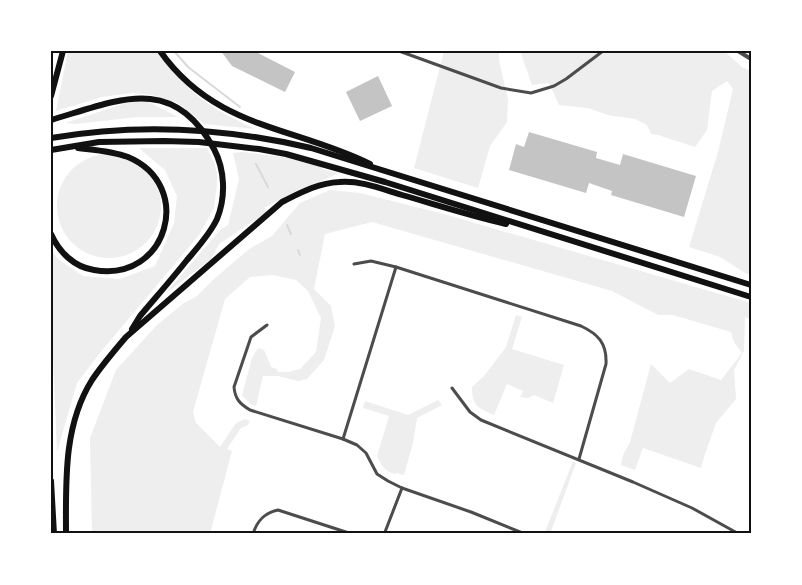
<svg xmlns="http://www.w3.org/2000/svg" width="802" height="585" font-family="Montserrat,sans-serif">
<rect width="100%" height="100%" fill="#fff"/>
<!-- green -->
<g fill="#eee">
<path d="M68,51H156C170,68 184,86 202,99C218,112 237,120 255,129L204,124L178,103L152,95L132,93L102,97L56,111Z"/>
<path d="M444,51H499V60L508,100L507,122L490,146L478,188L414,168Z"/>
<path d="M520,51H724L742,67L751,71V275L745,273L720,257L689,247L718,152L733,89L727,81L712,91L707,130L695,147L658,135L651,134L647,125L635,119L608,115L588,108L559,105L549,83L532,85Z"/>
<path d="M141,98L178,117H138L76,124L65,123Z"/>
<path d="M139,148H207L214,162L217,173V184L214,208L199,235L99,354L77,383L57,452L51,309V250L58,259L83,276L120,279L155,266L174,223L177,196L165,170Z"/>
<path d="M243,152L315,161L324,170L339,173L265,207L266,213L219,244L211,259L165,294L220,230L228,225L239,179L233,153Z"/>
<circle cx="109" cy="206" r="52"/>
<path d="M330,190L360,193L444,214L751,303V319L745,317L744,351L734,370L736,399L716,423L705,454L701,468L643,448L635,470L621,465L623,455L630,442L651,364L670,383L689,369L721,380L742,353L734,342L731,332L673,315H658L612,291L372,222L325,234L314,289L331,306L335,326L324,360L307,379L298,381L278,376H263L256,406L250,404L242,395L252,358L258,348L264,350L271,367L277,369L278,372H289L300,369L316,352L321,318L308,291L296,280L273,275L250,277L225,299L193,412L196,423L220,447L236,423L245,419L250,421L248,425L241,428L227,449L232,451L210,534H92L90,438L116,370L157,325L184,303L197,296L213,280L249,249L272,236L300,203Z"/>
<path d="M516,315L522,317L512,349L564,365L553,403L534,395L528,398L520,397L523,391L507,384L494,415C478,408 472,406 472,387L484,376L506,347Z"/>
<path d="M438,400L442,405L417,418L413,443L404,475L396,473L395,474C384,471 382,466 377,456L389,416L363,408L365,401L408,415Z"/>
<path d="M573,461L576,463L550,534L545,532Z"/>
</g>
<g fill="none" stroke-linecap="round" stroke-linejoin="round">
<!-- stream -->
<g stroke="#d9d9d9" stroke-width="2">
<path d="M174,51L188,67L240,107"/>
<path d="M256,164L268,187"/>
<path d="M287,225L291,234"/>
<path d="M298,250L300,255"/>
</g>
</g>
<!-- building -->
<g fill="#c4c4c4">
<path d="M221,51H254L295,72L285,92L232,66Z"/>
<path d="M378,76L392,106L360,121L346,92Z"/>
<path d="M529,132L597,152L596,158L620,165L623,154L696,176L684,217L611,195L612,191L589,183L586,193L509,170L516,144L524,147Z"/>
</g>
<g fill="none" stroke-linecap="round" stroke-linejoin="round">
<!-- minor -->
<g stroke="#4c4c4c" stroke-width="3">
<path d="M399,51L501,88L531,93L554,86L566,79L603,51"/>
<path d="M354,264L371,261L396,267L581,326C598,334 607,343 606,364L579,459"/>
<path d="M267,325L251,337L234,387C235,399 240,404 250,410L343,439L357,445L366,453L377,474L388,481L402,488L471,512L525,534"/>
<path d="M452,388L470,412L481,420L633,482L692,508L739,534"/>
<path d="M343,439L396,267"/>
<path d="M253,534C257,521 264,513 278,510L352,534"/>
<path d="M383,534L385,532L402,488"/>
</g>
<!-- tertiary -->
<path stroke="#4c4c4c" stroke-width="4" d="M738,51L751,59"/>
<!-- motorway -->
<g stroke="#111" stroke-width="6">
<path d="M160,51C215,129 293,126 370,164"/>
<path d="M51,96L63,51"/>
<path d="M51,120C116,101 173,72 214,149C225,170 226,197 217,219C210,234 198,247 187,260C172,279 156,297 140,316L132,329"/>
<path d="M51,138C137,123 226,128 311,148L751,285"/>
<path d="M51,150L99,142L164,141L199,142L259,149L286,154L385,182L751,297"/>
<path d="M51,234C59,252 74,267 94,270C168,283 195,185 128,157C112,151 95,150 78,148"/>
<path d="M51,481L54,534"/>
<path d="M66,534C66,483 63,426 92,380C102,365 114,351 126,337L282,202C300,193 318,183 339,182C360,180 382,189 402,195C437,205 471,216 506,224"/>
</g>
</g>
<!-- border -->
<rect width="802" height="585" fill="none" stroke="#ffffff" stroke-width="105"/>
<rect x="52" y="52" width="698" height="480" fill="none" stroke="#111" stroke-width="2"/>
</svg>
